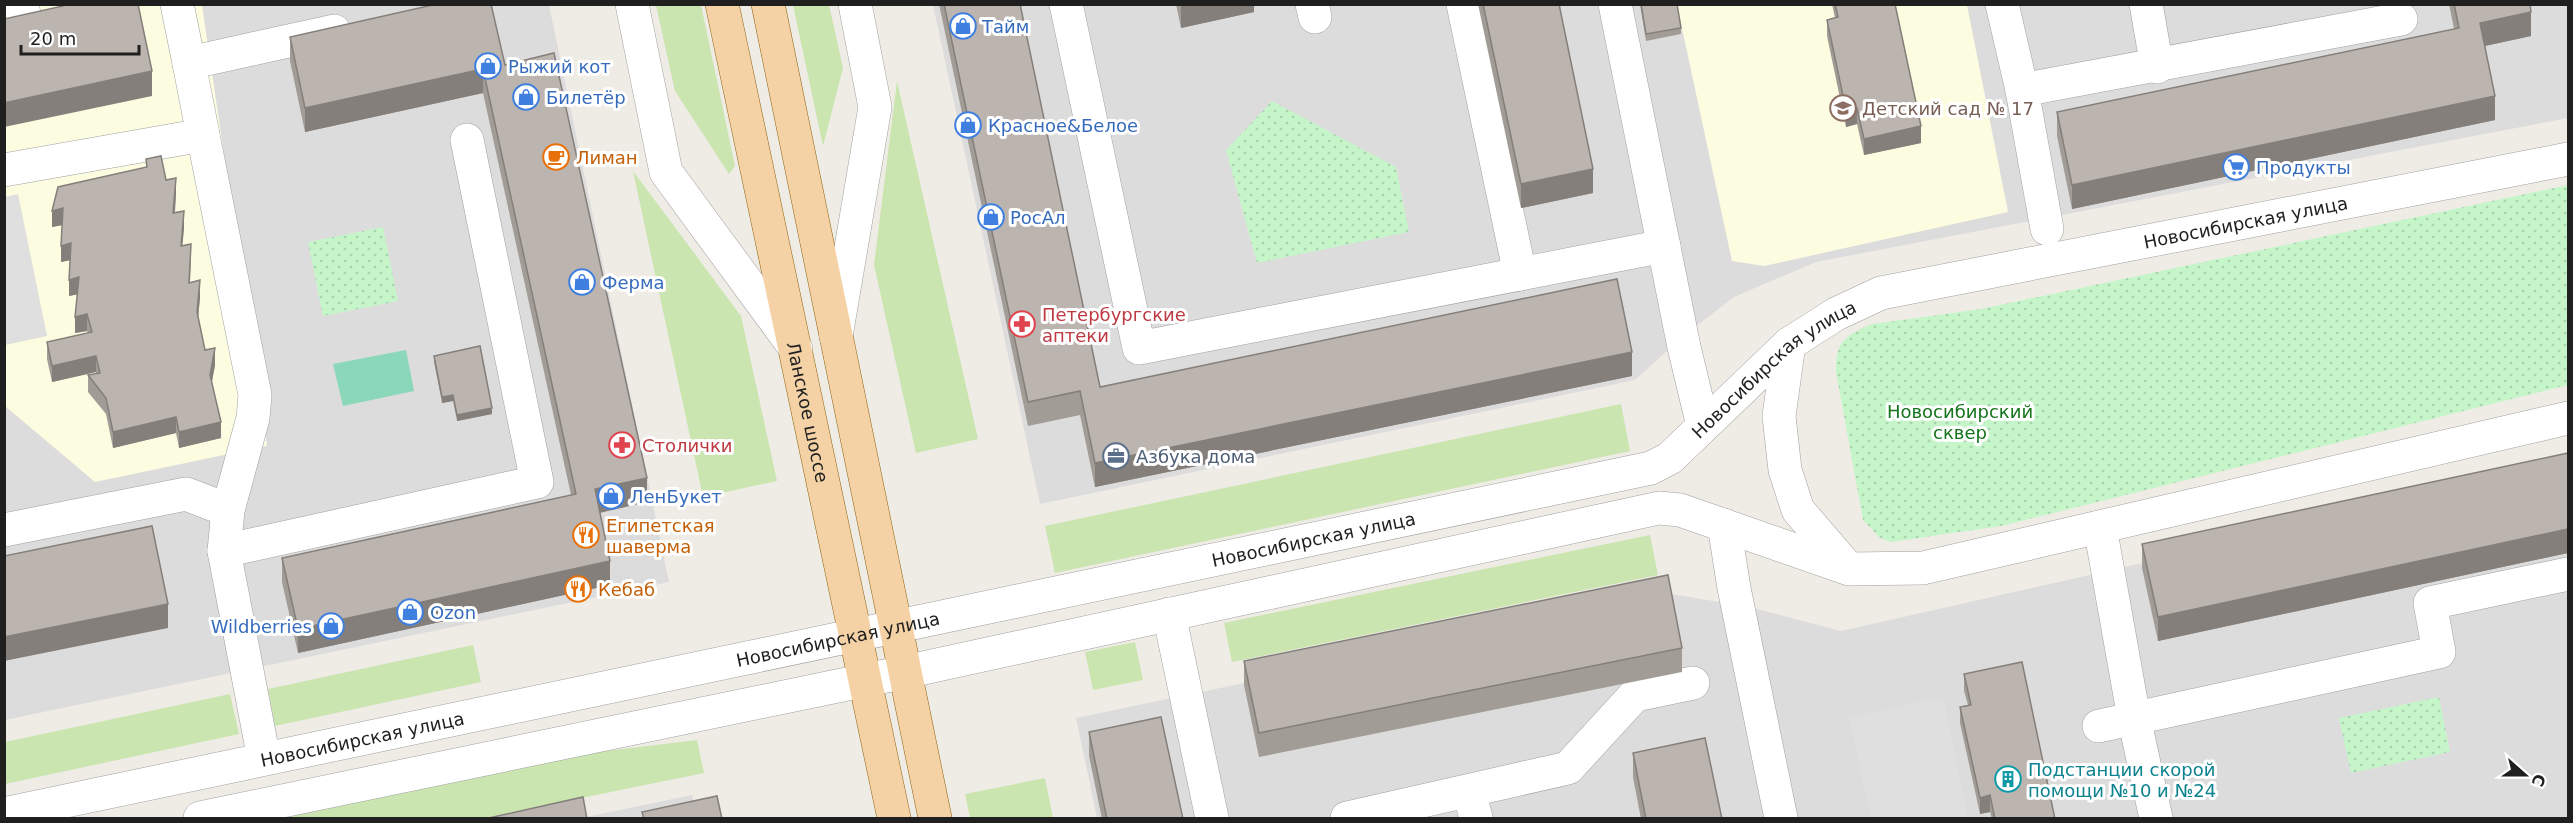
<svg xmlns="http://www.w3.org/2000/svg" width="2573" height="823" font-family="'DejaVu Sans',sans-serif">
<defs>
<pattern id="park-dots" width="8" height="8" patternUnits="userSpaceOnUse" patternTransform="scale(1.5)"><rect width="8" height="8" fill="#c6f5ca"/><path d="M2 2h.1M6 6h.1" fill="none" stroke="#aad2ad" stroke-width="1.8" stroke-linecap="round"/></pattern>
</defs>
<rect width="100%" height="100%" fill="#efece6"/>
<!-- residential -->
<g fill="#dddcdc">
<path d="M5,5H549L669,582L5,720Z"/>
<path d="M933,5H2568V118L1816,262L1734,297L1682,337L1635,380L1040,504Z"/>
<path d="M2568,467V818H1097L1076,718L1671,594L1749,607L1841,631Z"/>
<path d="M692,795L697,818H581Z"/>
</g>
<!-- education -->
<g fill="#fcfce1">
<path d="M4,5H202L267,446L95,482L5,406Z"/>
<path d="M1677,5H1967L2008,212L1764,266L1732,261Z"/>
</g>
<!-- grass -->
<g fill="#cae5b0">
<path d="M656,5H701L735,166L729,174L675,91Z"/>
<path d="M793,5H829L843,68L823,146Z"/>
<path d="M897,81L978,439L916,453L874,265Z"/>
<path d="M633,171L741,316L777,481L703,497Z"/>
<path d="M1621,404L1630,451L1055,573L1045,526Z"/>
<path d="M1650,535L1658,575L1232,662L1224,623Z"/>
<path d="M1135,642L1143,680L1093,690L1085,652Z"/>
<path d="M473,645L481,682L275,726L268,689Z"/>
<path d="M230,694L239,734L5,784V742Z"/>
<path d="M697,740L704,773L484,818H280L598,752Z"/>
<path d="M1045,778L1053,818H970L965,794Z"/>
</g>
<!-- park -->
<g fill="url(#park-dots)">
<path d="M1272,101L1396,167L1409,232L1257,263L1226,150Z"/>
<path d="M2568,185V385L2001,526L1891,542L1880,538L1863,520L1836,372C1835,342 1846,335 1872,324L1981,309Z"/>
<path d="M383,227L398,301L323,316L308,242Z"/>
<path d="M2439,697L2450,752L2351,773L2339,718Z"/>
</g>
<!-- pitch -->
<path fill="#8ad7b9" d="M406,350L414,391L343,406L333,364Z"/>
<!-- parking -->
<g fill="#dfdfdf">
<path d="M18,194L47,336L5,345V197Z"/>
<path d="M1943,697L1968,818H1871L1849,717Z"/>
</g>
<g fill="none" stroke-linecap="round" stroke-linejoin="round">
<!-- minor casing -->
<g stroke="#a0a0a0" stroke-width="34">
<g id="minor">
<path d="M177,4L189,63"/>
<path d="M632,4L666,172L796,349"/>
<path d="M1066,4L1139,348L1664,246"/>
<path d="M1312,4L1315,17"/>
<path d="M1463,4L1520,274"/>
<path d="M1615,4L1684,347L1703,426"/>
<path d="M2002,4L2022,90"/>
<path d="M2146,4L2157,67"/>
<path d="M4,24L25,19L22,4"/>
<path d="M203,135L255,395L253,418L228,510L224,551L264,759"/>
<path d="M4,170L203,135L189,63L334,31"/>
<path d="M2047,229L2022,90L2401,19"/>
<path d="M836,336L875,107L855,4"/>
<path d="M1789,344L1779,416L1785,470L1798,510L1847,567"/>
<path d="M1724,525L1734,588L1781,818"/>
<path d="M2100,527L2134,718L2156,818"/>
<path d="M4,530L186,494L228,510"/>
<path d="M224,551L537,482L467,140"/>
<path d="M1169,614L1212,818"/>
<path d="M2099,726L2439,652L2430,603L2568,574"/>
<path d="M1469,791L1476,818"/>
<path id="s1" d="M4,814L1651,468L1670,458L1789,344L1836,314L1881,293L2568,159"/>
<path d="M200,818L905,672L1659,508L1680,510L1849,569L1923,568L2568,418"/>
<path d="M1347,818L1568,768L1635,695L1693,683"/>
</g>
</g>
<!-- major casing -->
<g stroke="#8d620c" stroke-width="34">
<g id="major">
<path id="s2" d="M722,4L894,818"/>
<path d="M768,4L935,818"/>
</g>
</g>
<!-- minor -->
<use href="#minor" stroke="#fff" stroke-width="33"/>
<!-- major -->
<use href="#major" stroke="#f4d2a5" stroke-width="33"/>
</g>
<!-- wall -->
<g fill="#a29c96">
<path d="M939,4H1020L1100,387L1632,376L1095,487L1080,415L1028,426Z"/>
<path d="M1176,4H1254V12L1181,28Z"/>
<path d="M1478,4H1559L1593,193L1521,208Z"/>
<path d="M1640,4H1677L1681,28V34L1646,41Z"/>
<path d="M1832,4H1895L1921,143L1864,155L1857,124L1846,127L1827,36V20L1835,18Z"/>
<path d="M2449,4H2530L2531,36L2485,46L2495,120L2072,209L2057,136V112L2454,29Z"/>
<path d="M290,37L505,65L647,502L600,512L610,585L298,653L282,582V558L571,495L483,93L305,132L290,61Z"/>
<path d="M146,159L166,180L176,194L175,213L184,228L182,245L191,260L190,283L200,297L198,318L205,350L215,365L212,382L221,438L179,448L176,433L113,448L106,414L88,392V375L96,374V372L52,382L47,359V342L88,333L87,331L75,333L78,294L69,296L70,260L61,262L62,225L52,227L146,167Z"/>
<path d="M434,356L492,414L457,421L453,401L442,403L434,362Z"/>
<path d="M2568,453V553L2158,641L2142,568V544Z"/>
<path d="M1682,648V672L1259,757L1244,685V661Z"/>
<path d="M1964,674L2055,819H1992L1990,812L1980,814L1960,723V707L1968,705L1964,691Z"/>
<path d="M1089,732L1183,819H1102L1089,756Z"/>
<path d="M1633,753L1722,819H1641L1633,777Z"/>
</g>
<!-- shaded-wall -->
<g fill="#847f7a">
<path d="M1181,4H1254V12L1181,28Z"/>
<path d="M2531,12V36L2480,47V23Z"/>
<path d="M483,69V93L305,132V108Z"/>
<path d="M152,71V96L4,127V103Z"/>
<path d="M2495,96V120L2072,209V185Z"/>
<path d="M1857,108V124L1846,127V110Z"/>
<path d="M1921,126V143L1864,155V139Z"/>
<path d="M1593,169V193L1521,208V184Z"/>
<path d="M176,178V194L173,230V213Z"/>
<path d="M63,208V225L52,227V211Z"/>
<path d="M184,211V228L181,262V246Z"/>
<path d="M71,243V260L61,262V246Z"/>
<path d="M79,277V294L69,296V280Z"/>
<path d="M200,280V297L197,329V312Z"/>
<path d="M87,314V331L75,333V317Z"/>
<path d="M215,348V365L210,391V375Z"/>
<path d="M1632,352V376L1095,487V463Z"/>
<path d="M96,356V372L52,382V366Z"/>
<path d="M453,395V401L442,403V397Z"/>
<path d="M492,408V414L457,421V415Z"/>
<path d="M176,417V433L113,448V432Z"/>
<path d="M221,422V438L179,448V432Z"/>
<path d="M647,478V502L595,514V489Z"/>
<path d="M2568,529V553L2158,641V617Z"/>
<path d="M610,561V585L298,653V629Z"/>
<path d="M168,604V628L4,661V637Z"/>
<path d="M1990,795V812L1980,814V798Z"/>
</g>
<!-- building -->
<g fill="#bcb5af" stroke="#847f7a" stroke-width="1.5">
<path d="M63,4H138L152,71L4,103V19L63,6Z"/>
<path d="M437,4H491L505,65L554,53L647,478L595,489L610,561L298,629L282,558L576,494L483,69L305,108L290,37Z"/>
<path d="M944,4H1020L1100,387L1617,279L1632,352L1095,463L1080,391L1028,402Z"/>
<path d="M1483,4H1559L1593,169L1521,184Z"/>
<path d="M1641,4H1677L1681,28L1646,34Z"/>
<path d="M1835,4H1895L1921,126L1864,139L1857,108L1846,110L1827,20L1838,17Z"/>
<path d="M2454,4H2530L2531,12L2480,23L2495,96L2072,185L2057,112L2459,28Z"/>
<path d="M161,156L166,180L176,178L173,213L184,211L181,246L191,244L189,283L200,280L197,312L205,350L215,348L210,375L221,422L179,432L176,417L113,432L106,398L88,375L100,373L96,356L52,366L47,342L92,332L87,314L75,317L79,277L69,280L71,243L61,246L63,208L52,211L58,187L147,167L146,159Z"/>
<path d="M480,346L492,408L457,415L453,395L442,397L434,356Z"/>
<path d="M2568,453V529L2158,617L2142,544Z"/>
<path d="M152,526L168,604L4,637V556Z"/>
<path d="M1668,575L1682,648L1259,733L1244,661Z"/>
<path d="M2022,662L2055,819H1995L1990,795L1980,798L1960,707L1971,705L1964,674Z"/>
<path d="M1161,717L1183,819H1107L1089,732Z"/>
<path d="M1705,738L1722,819H1646L1633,753Z"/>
<path d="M717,796L722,819H644L642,812Z"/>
<path d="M583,797L587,819H484Z"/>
</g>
<!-- icons -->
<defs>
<g id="shop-ring" transform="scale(1.35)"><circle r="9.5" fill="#fff" stroke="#3f7fe0" stroke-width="1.5"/><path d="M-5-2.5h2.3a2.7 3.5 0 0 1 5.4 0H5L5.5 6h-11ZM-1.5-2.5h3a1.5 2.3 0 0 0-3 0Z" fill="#3f7fe0"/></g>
<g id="school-ring" transform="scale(1.35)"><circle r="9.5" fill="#fff" stroke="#8d6e63" stroke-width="1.5"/><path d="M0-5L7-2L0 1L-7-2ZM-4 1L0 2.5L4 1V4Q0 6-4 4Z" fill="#8d6e63"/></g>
<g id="cafe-ring" transform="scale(1.35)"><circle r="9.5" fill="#fff" stroke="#e8710a" stroke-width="1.5"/><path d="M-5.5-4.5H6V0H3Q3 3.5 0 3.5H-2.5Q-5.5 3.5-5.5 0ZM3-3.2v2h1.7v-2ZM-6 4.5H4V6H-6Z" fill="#e8710a"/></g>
<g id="supermarket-ring" transform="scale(1.35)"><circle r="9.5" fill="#fff" stroke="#3f7fe0" stroke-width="1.5"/><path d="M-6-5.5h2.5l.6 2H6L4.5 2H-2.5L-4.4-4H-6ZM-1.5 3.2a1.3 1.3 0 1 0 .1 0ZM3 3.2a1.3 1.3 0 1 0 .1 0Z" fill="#3f7fe0"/></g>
<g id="pharmacy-ring" transform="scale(1.35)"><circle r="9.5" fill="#fff" stroke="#e0444e" stroke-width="1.5"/><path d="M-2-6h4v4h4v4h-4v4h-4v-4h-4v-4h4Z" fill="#e0444e"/></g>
<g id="office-ring" transform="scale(1.35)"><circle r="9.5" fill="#fff" stroke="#5c6f8a" stroke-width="1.5"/><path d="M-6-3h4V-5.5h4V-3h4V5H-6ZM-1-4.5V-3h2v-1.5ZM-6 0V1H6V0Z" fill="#5c6f8a"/></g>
<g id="restaurant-ring" transform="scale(1.35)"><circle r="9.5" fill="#fff" stroke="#e8710a" stroke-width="1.5"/><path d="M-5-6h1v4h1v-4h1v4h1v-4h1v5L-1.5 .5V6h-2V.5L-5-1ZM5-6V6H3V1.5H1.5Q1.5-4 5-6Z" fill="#e8710a"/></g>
<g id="building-ring" transform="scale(1.35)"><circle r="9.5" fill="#fff" stroke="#0f9aa8" stroke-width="1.5"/><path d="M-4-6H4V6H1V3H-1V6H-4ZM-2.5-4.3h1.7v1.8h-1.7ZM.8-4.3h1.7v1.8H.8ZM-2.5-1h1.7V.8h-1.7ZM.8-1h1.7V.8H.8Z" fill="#0f9aa8"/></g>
</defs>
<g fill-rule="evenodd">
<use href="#shop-ring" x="963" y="26"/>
<use href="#shop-ring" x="488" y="66"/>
<use href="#shop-ring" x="526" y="97"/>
<use href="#school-ring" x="1843" y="108"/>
<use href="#shop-ring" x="968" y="125"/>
<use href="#cafe-ring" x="556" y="157"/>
<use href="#supermarket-ring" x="2236" y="167"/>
<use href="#shop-ring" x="991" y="217"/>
<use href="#shop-ring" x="582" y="282"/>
<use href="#pharmacy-ring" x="1022" y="324"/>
<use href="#pharmacy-ring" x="622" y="445"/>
<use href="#office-ring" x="1116" y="456"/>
<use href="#shop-ring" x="611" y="496"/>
<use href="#restaurant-ring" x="586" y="535"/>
<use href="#restaurant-ring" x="578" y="589"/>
<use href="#shop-ring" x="410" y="612"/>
<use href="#shop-ring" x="331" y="626"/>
<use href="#building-ring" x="2008" y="779"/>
</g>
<g text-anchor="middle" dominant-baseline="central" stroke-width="6" stroke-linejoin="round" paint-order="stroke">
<!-- shop labels -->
<g font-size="18" fill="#366cbe" stroke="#fff" text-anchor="start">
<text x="982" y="26">Тайм</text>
<text x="508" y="66">Рыжий кот</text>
<text x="546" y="97">Билетёр</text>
<text x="988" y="125">Красное&amp;Белое</text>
<text x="2256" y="167">Продукты</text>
<text x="1010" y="217">РосАл</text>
<text x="602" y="282">Ферма</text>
<text x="630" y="496">ЛенБукет</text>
<text x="430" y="612">Ozon</text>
<text x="312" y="626" text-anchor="end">Wildberries</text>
</g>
<!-- education labels -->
<g font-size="18" fill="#785e54" stroke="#fff" text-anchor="start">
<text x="1862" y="108">Детский сад № 17</text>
</g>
<!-- food labels -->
<g font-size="18" fill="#c56008" stroke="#fff" text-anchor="start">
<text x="576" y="157">Лиман</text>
<text x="606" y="525">Египетская<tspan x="606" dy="21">шаверма</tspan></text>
<text x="598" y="589">Кебаб</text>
</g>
<!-- street labels -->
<g font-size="18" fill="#1f1f1f" stroke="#fff">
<text stroke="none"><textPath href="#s1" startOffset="2346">Новосибирская улица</textPath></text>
<text stroke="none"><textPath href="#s1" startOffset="1842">Новосибирская улица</textPath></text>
<text stroke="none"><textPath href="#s2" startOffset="417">Ланское шоссе</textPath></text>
<text stroke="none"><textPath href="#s1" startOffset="1338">Новосибирская улица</textPath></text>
<text stroke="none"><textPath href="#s1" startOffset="852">Новосибирская улица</textPath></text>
<text stroke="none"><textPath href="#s1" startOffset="366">Новосибирская улица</textPath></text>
</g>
<!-- health labels -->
<g font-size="18" fill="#be3a42" stroke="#fff" text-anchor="start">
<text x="1042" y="314">Петербургские<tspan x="1042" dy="21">аптеки</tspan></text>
<text x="642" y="445">Столички</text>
</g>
<!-- park labels -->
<g font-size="18" fill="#15741c" stroke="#fff">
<text x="1960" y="411">Новосибирский<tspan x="1960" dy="21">сквер</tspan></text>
</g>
<!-- service labels -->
<g font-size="18" fill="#4e5e75" stroke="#fff" text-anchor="start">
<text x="1136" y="456">Азбука дома</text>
</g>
<!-- culture labels -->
<g font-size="18" fill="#0d838f" stroke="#fff" text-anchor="start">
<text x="2028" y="769">Подстанции скорой<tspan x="2028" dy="21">помощи №10 и №24</tspan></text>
</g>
</g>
<!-- border -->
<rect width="2573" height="823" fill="none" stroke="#1f1f1f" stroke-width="12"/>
<!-- north arrow -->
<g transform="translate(2525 775) rotate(111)" stroke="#ffffff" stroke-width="4.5" paint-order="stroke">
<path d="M0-4.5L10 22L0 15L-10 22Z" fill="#1f1f1f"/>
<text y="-9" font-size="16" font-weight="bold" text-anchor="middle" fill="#1f1f1f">С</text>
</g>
<!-- scale -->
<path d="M21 45v9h118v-9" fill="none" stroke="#1f1f1f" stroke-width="3"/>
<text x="30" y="45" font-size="18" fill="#1f1f1f" stroke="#ffffff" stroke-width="4.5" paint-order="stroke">20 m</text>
</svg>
